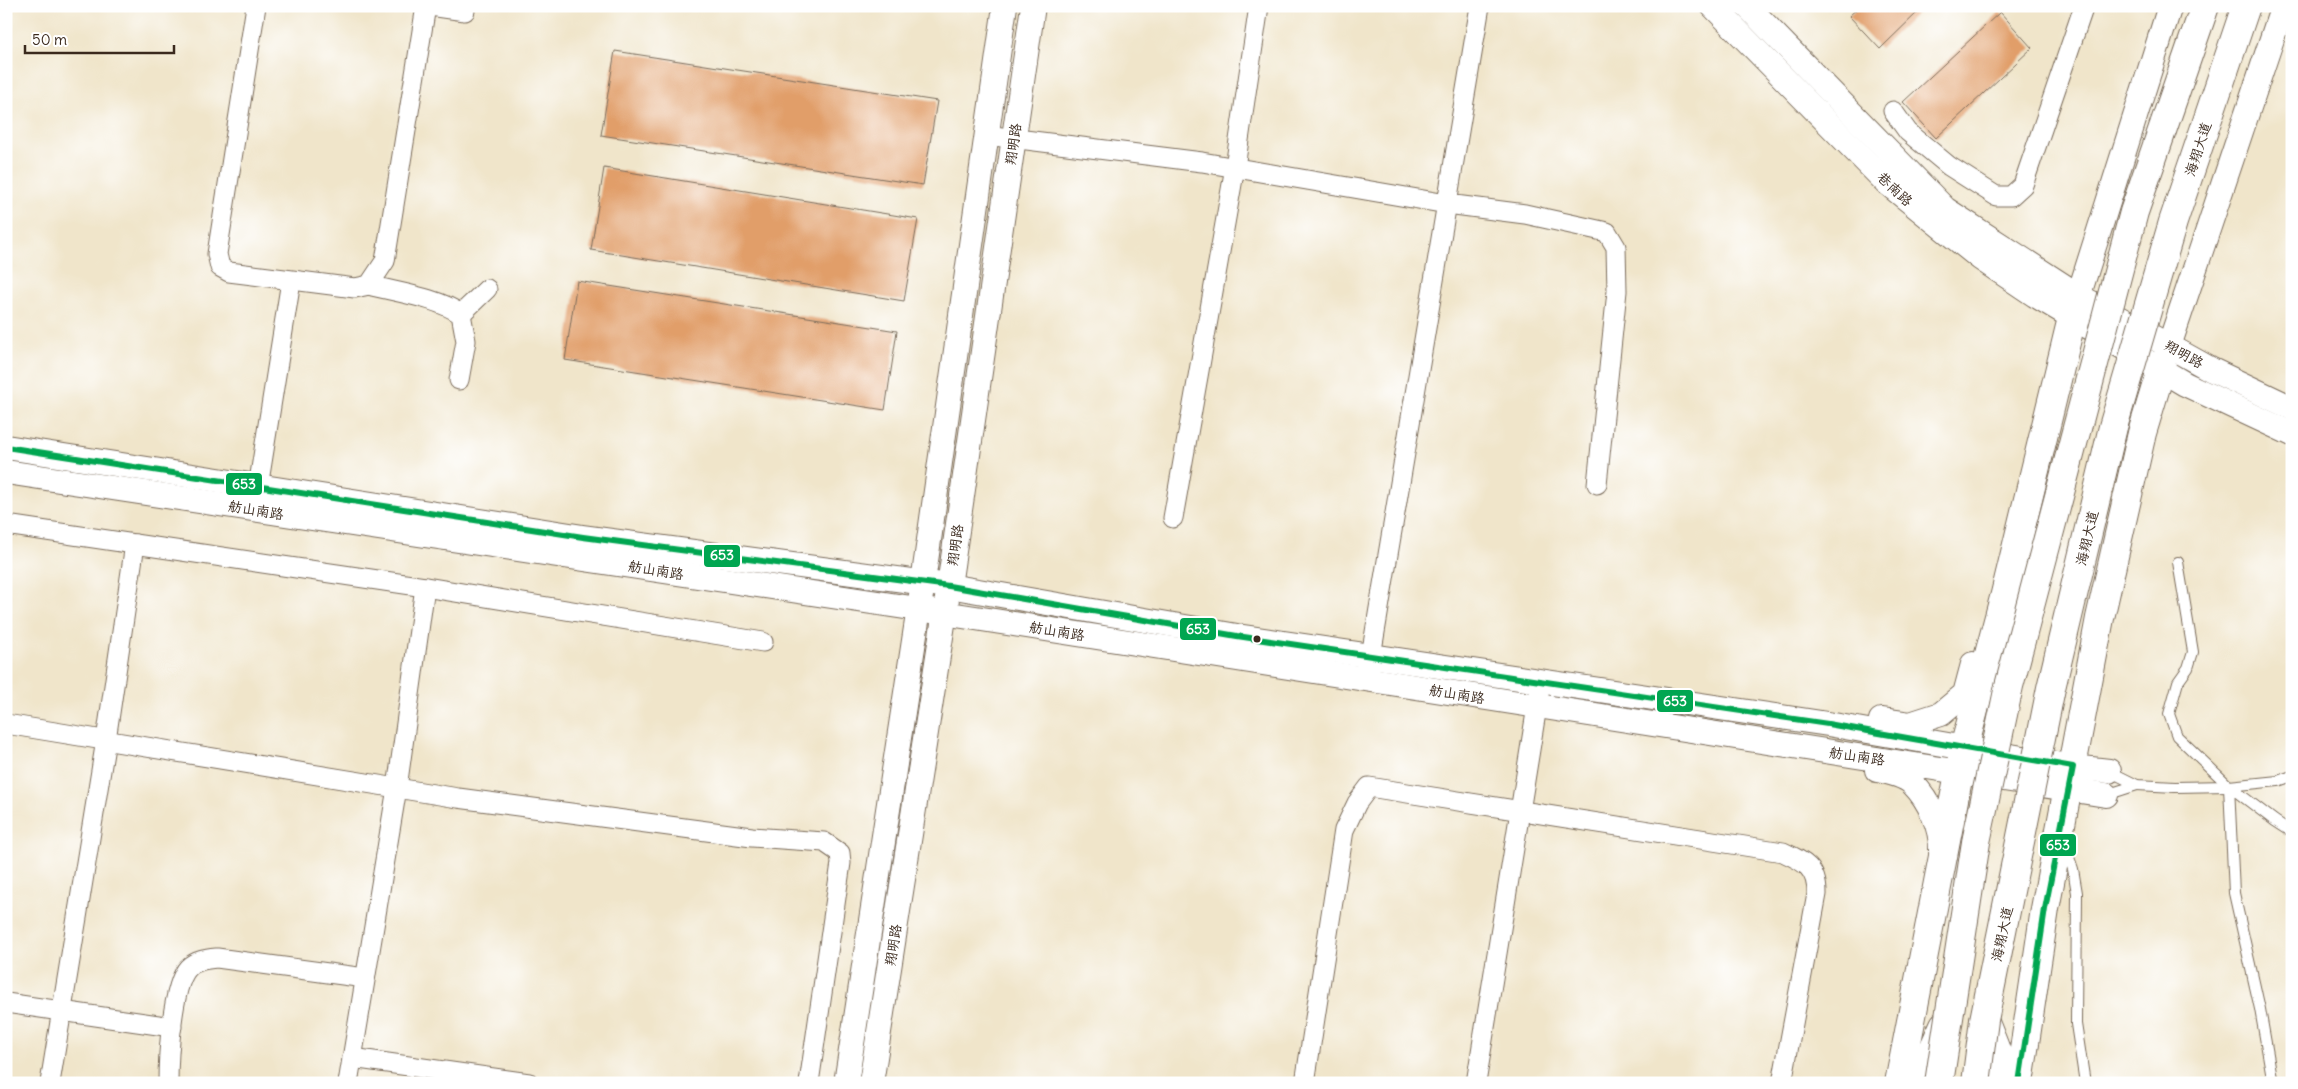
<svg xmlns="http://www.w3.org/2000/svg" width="2298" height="1089" font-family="Delius,'LXGW WenKai TC',sans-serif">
<rect width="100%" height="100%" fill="#fff"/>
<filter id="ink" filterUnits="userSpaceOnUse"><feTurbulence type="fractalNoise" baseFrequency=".02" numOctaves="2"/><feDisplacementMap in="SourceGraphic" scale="10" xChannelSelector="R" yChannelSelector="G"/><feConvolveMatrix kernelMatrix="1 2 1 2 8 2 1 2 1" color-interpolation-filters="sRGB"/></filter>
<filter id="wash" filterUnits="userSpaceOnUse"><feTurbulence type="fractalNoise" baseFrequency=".0096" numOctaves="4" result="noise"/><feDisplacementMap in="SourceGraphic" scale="20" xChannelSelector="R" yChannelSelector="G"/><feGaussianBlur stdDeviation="1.12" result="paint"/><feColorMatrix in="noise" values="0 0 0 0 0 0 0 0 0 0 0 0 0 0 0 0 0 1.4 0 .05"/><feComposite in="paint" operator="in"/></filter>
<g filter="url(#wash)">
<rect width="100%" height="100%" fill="#f0e5ca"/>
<g id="blocks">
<!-- building -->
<g fill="#e19e69">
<path d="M1860,6H1924L1880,49L1849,16Z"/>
<path d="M2000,12L2032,48L1936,138L1903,102Z"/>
<path d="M615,51L937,101L923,185L601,135Z"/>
<path d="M604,168L918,219L904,301L591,250Z"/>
<path d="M577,281L897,331L885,410L565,360Z"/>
</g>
</g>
</g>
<g filter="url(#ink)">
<use href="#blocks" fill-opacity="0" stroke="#7a6b5a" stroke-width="1"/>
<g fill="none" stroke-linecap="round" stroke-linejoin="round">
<!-- service casing -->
<g stroke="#7a6b5a" stroke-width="12">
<g id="service">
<path d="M2178,562L2193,652L2188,668L2178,682L2169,714L2177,736L2229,786L2275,821L2292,832"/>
<path d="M2109,771L2137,785L2175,787L2229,786L2278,781L2292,776"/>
<path d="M2229,786L2234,893L2260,1009L2273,1083"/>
<path d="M2106,795L2137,785"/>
<path d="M2065,846L2073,869L2077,893L2076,1024L2085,1083"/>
</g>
</g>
<!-- minor casing -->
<g stroke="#7a6b5a" stroke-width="21">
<g id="minor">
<path d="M256,6L217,254L220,267L229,272L355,288L369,285L385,261L426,6"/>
<path d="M430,6L465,11"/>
<path d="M1893,111L1908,132L1949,166L1996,196H2011L2023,185L2084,6"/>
<path d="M986,135L1202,162L1447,204L1525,214L1607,232L1616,247L1617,291L1597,484"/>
<path d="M369,285C399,293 435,297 461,314L466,341L459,380"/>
<path d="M461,314L487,289"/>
<path d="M256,500L291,281"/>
<path d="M1173,518L1235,167L1259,6"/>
<path d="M6,525L425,587L763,642"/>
<path d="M1369,668L1480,6"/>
<path d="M6,724L458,798L752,837L824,842L840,853L841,863L809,1083"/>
<path d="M6,1003L172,1027"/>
<path d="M352,1058L529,1083"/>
<path d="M50,1083L106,740L135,544"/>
<path d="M168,1083C168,1058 172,985 188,968C196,960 207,959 217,958L365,978"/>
<path d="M348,1083L397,788L425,587"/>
<path d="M1305,1083L1344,830L1357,803L1369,787L1783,852C1805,862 1817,868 1817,894L1782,1083"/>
<path d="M1476,1083L1539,694"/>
</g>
</g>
<!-- tertiary casing -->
<g stroke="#7a6b5a" stroke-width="26">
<g id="tertiary">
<path d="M1713,6L1887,183L1980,258L2035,295L2185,384L2292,434"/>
<path d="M1747,6L1945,209L2079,296L2212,370L2292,408"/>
<path d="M2074,310L2170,6"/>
<path d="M2164,361L2283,6"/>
<path d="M6,447L583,537L949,586L1237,636L1828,724L2073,767L2109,771"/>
<path d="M6,472L918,609L2106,795"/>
<path d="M1881,720L1910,724L1941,714L1965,694L1973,664"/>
<path d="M1877,770C1888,772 1904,775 1913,784C1929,800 1942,828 1941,851"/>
<path d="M846,1083L923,582L1005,6"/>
<path d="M871,1083L949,586L1033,6"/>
</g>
</g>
<!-- secondary casing -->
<g stroke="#7a6b5a" stroke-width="30">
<g id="secondary">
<path d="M1899,1083L1964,748L2005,594L2072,318"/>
<path d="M2019,1083L2045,909L2100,618L2142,433L2161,370"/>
</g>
</g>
<!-- trunk casing -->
<g stroke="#7a6b5a" stroke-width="30">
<g id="trunk">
<path d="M1984,1020L2003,1068L2001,1083"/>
<path d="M1918,1083L1944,1025"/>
</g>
</g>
<!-- service -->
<use href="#service" stroke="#fff" stroke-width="10"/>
<!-- minor -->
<use href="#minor" stroke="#fff" stroke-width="19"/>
<!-- tertiary -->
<use href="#tertiary" stroke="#fff" stroke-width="24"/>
<!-- secondary -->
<use href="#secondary" stroke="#fff" stroke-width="28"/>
<!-- trunk -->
<use href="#trunk" stroke="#fff" stroke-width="28"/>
<!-- trunk-bridge casing -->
<g stroke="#7a6b5a" stroke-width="30" stroke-linecap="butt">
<g id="trunk-bridge">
<path d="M1939,1083L1976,842L2009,686L2134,212L2205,6"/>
<path d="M1976,1083L1984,1020L2051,688L2113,427L2173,222L2246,6"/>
</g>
</g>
<!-- trunk-bridge -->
<use href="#trunk-bridge" stroke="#fff" stroke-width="28"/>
<!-- bus-1 casing -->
<g stroke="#fff" stroke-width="10">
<path id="bus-1" d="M6,447L583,537L949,586L1237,636L1828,724L2073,767L2045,909L2019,1083"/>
</g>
<!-- bus-1 -->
<use href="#bus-1" stroke="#00a651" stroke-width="6"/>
</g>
</g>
<!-- markers -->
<circle fill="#3b2a1e" stroke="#fff" stroke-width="2" cx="1257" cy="639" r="4.5"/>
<g text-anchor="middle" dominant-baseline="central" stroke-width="4.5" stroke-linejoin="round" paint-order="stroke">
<!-- street labels -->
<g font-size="14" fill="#3b2a1e" stroke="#fff">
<text transform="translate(1013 144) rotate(-82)">翔明路</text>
<text transform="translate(2198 149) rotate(-72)">海翔大道</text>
<text transform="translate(1895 189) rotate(43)">巷南路</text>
<text transform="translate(2184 354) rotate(29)">翔明路</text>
<text transform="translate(256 510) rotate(9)">舫山南路</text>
<text transform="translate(2087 538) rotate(-77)">海翔大道</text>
<text transform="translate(955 545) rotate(-82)">翔明路</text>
<text transform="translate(656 570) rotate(9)">舫山南路</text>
<text transform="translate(1057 631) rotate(9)">舫山南路</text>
<text transform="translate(1457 694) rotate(9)">舫山南路</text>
<text transform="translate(1857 756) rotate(8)">舫山南路</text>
<text transform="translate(2002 934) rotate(-78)">海翔大道</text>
<text transform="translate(893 945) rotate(-81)">翔明路</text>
</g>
</g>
<g stroke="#fff" stroke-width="2">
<rect x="225" y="472" width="38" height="24" rx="5" fill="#00a651"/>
<rect x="703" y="544" width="38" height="24" rx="5" fill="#00a651"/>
<rect x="1179" y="617" width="38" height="24" rx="5" fill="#00a651"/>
<rect x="1656" y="689" width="38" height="24" rx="5" fill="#00a651"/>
<rect x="2039" y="833" width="38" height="24" rx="5" fill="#00a651"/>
</g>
<g font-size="14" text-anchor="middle" font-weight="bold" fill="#fff">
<text x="244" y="489">653</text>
<text x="722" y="560">653</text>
<text x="1198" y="634">653</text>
<text x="1675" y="706">653</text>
<text x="2058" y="850">653</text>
</g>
<!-- margin -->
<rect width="2298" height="1089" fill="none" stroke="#fff" stroke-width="25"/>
<!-- scale -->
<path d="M25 45v8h149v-8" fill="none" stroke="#3b2a1e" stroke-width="2.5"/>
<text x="32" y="45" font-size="15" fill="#3b2a1e" stroke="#ffffff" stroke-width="4" paint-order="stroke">50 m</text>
</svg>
